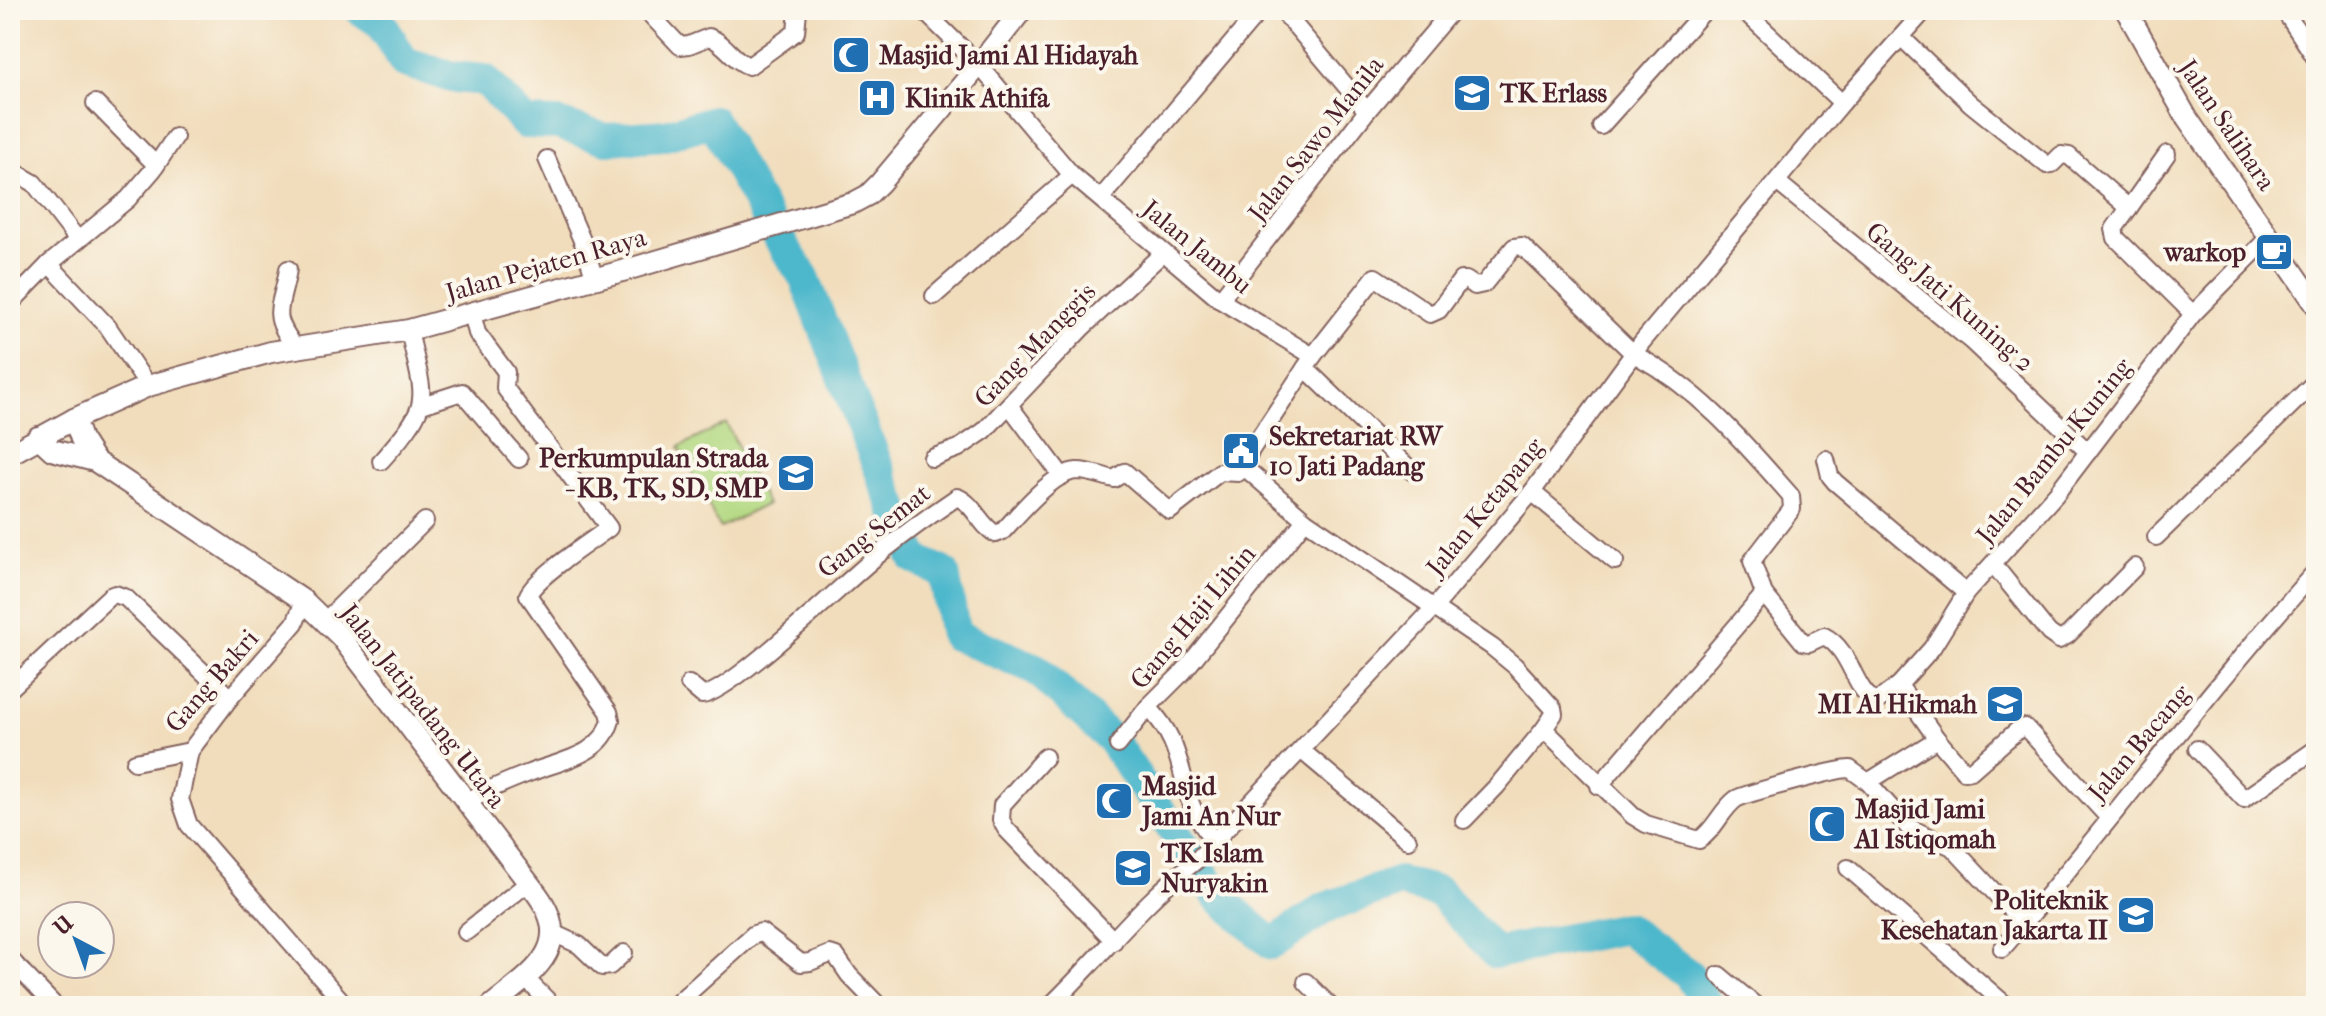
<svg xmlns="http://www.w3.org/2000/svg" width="2326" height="1016" font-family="'IM FELL French Canon',serif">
<rect width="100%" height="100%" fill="#fbf7ec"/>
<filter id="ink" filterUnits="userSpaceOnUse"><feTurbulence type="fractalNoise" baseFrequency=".0125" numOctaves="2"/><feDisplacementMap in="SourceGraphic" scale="16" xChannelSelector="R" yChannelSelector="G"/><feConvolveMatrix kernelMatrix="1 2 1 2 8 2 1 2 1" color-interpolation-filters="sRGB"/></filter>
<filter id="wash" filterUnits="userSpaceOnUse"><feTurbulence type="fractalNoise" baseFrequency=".006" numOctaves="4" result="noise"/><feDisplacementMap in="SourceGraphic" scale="32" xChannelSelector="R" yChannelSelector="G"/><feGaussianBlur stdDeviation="1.8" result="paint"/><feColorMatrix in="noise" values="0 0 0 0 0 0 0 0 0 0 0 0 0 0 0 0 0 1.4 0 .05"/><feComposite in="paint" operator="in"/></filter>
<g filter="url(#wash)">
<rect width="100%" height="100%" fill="#f1ddbc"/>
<!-- green -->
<path fill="#b4d983" stroke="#7f7c57" stroke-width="2" d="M726,423L767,504L720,528L679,447Z"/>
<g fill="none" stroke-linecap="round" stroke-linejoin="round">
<!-- river -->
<path stroke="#4eb8cc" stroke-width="32" d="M361,10L382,24L404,62L453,77L485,80L525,123L558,124L606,139L666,135L713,121L777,236L804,277L914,558L944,573L955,635L1036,669L1111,739L1219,897L1272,944L1325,908L1399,882L1439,892L1495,953L1626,928L1689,975L1709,1006"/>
</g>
</g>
<g filter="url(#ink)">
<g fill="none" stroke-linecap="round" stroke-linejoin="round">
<!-- minor casing -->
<g stroke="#84625e" stroke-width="20">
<g id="minor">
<path d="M646,10L680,46L689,45L709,37C726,43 733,61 749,66L796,32L798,10"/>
<path d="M923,10L979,65L1072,175L1220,300L1313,356L1251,450L1244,467L1305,520L1492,647L1515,666L1553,708L1554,714L1544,729L1633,816L1646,824L1699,840C1715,830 1721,810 1736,799C1744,794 1840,768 1850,769L1868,782L1908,827L1952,847L2024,924"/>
<path d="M1282,10L1367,111"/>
<path d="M1743,10L1842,103"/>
<path d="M2284,10L2316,59"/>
<path d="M1901,37L1971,104L2047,165L2052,164L2061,155L2069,156L2129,208L2114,229L2116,238L2193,314"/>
<path d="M95,103L156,165"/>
<path d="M1601,126L1705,10"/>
<path d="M547,159L584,245L595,279"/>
<path d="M20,175L34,183L78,240"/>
<path d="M1777,182L1971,341L2088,452"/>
<path d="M1101,198L1260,10"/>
<path d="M2129,208L2167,154"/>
<path d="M49,264L108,327L148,386"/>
<path d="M288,269C282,309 268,312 296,348"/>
<path d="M934,296L1072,175"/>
<path d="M1220,300L1367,111L1452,10"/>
<path d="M10,304L49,264L128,199L153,170L175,137"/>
<path d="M1313,356L1375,277L1430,314L1439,310L1461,280H1466L1475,286L1484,284L1514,247L1522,246L1634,354C1700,390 1742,440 1791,496L1792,509L1752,561L1764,594L1803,642L1809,643L1824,636C1852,650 1853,690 1876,702L1899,685L1932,648L1966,593L2056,494L2193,314L2270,236"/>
<path d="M1305,368L1413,472"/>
<path d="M422,405L462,392L519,459"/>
<path d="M1009,405L1062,476"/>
<path d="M932,458L959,448L984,431L1081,329L1163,253"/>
<path d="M1826,459L1830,476L1835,482L1966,593"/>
<path d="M381,461C434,401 425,405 409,330"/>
<path d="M1532,492L1615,561"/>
<path d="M2156,537L2316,381"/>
<path d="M1993,564L2049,633L2059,640L2068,635L2135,567"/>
<path d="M326,620L425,521"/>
<path d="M689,684L702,695C729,695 852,575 883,551C907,532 932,514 957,497C974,503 980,526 996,534L1003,531C1019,514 1053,472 1077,471C1090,471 1102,476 1114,479L1125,472L1170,511L1220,472L1238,473L1244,467"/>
<path d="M10,689L110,596L115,594L126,598L230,698"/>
<path d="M1148,707C1179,739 1178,764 1191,804C1196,818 1206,830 1214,842"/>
<path d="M1937,739L1965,772L1971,771L2020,728L2025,727L2109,818"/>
<path d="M1118,745L1148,707L1184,671L1305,520"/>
<path d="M2197,749L2244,799L2316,749"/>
<path d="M1301,750L1408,840"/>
<path d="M190,751L180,799L189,825L346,1006"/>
<path d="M1045,757L1002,805L1001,820L1006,829L1114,941"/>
<path d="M135,762L190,751L230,698L295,623L304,601"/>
<path d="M1868,782L1937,739L1899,685"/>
<path d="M1599,786L1764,594"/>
<path d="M466,802C486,790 508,781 529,773C559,761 602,756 611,720L609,712L528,595C537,576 590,542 609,528L505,388L506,372L477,333L472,313"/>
<path d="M1464,820L1497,786L1544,729"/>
<path d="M1848,868L2007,1006"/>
<path d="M466,932L528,883"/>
<path d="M551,932L579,945L602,967L610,966L624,953"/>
<path d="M2002,949C2109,825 2206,692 2316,571"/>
<path d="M10,959L55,1006"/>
<path d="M1719,975L1756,1006"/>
<path d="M525,978L553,1006"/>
<path d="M1306,982L1330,1006"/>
<path d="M674,1006L754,934L761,932L801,963L810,962L830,954L836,956L849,975L879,1006"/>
<path d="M1050,1006C1100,958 1143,901 1197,860L1433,609L1532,492L1642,342L1842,103L1925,10"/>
</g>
</g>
<!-- tertiary casing -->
<g stroke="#84625e" stroke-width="24">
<g id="tertiary">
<path d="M2126,10L2187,118L2316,305"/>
<path d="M74,419L81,439L95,461"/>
<path d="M38,437L52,450L95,461L304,601L340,636L537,894C577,948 529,975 491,1006"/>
<path d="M10,454L74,419L148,386L271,352L409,330L626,270L853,203L868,195L880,183L979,65L1022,10"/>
</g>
</g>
<!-- minor -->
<use href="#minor" stroke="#fff" stroke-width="16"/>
<!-- tertiary -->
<use href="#tertiary" stroke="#fff" stroke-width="20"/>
</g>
</g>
<!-- icons -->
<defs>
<g id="mosque-square" transform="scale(2)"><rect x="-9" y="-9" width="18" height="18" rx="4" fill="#1f6fb2" stroke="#fbf7ec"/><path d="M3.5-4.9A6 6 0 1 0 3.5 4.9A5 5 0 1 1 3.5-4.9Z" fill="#fff"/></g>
<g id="school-square" transform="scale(2)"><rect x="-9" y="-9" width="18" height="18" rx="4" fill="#1f6fb2" stroke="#fbf7ec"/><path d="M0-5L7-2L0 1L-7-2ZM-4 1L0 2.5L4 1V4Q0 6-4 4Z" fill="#fff"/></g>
<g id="hospital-square" transform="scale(2)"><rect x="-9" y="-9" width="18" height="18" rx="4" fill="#1f6fb2" stroke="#fbf7ec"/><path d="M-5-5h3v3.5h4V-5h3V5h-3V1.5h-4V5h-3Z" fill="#fff"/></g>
<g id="cafe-square" transform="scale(2)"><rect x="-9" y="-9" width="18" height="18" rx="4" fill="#1f6fb2" stroke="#fbf7ec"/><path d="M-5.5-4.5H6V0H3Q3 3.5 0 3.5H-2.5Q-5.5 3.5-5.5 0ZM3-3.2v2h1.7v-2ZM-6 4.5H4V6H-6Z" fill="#fff"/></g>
<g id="civic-square" transform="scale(2)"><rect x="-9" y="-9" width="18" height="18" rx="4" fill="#1f6fb2" stroke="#fbf7ec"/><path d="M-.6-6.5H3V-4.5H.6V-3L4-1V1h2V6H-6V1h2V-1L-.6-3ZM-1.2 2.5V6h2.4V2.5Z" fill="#fff"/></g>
<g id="university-square" transform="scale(2)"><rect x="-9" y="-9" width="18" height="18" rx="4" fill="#1f6fb2" stroke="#fbf7ec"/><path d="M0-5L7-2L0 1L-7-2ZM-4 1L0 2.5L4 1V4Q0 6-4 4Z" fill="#fff"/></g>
</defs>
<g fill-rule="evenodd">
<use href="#mosque-square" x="851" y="55"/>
<use href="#school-square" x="1472" y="93"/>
<use href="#hospital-square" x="877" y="98"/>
<use href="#cafe-square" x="2274" y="252"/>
<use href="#civic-square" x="1241" y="451"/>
<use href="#school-square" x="796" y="473"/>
<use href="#school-square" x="2005" y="704"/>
<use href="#mosque-square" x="1114" y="801"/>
<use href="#mosque-square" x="1827" y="824"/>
<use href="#school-square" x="1133" y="868"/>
<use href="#university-square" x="2136" y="915"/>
</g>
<g text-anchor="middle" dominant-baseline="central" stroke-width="8" stroke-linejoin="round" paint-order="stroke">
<!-- poi labels -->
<g font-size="26" font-weight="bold" fill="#4a1f2b" stroke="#fbf7ec" text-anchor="start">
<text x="879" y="55">Masjid Jami Al Hidayah</text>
<text x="1500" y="93">TK Erlass</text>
<text x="905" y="98">Klinik Athifa</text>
<text x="2246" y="252" text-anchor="end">warkop</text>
<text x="1269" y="436">Sekretariat RW<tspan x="1269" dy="30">10 Jati Padang</tspan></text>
<text x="768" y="458" text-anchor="end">Perkumpulan Strada<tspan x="768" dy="30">- KB, TK, SD, SMP</tspan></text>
<text x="1977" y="704" text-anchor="end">MI Al Hikmah</text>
<text x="1142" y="786">Masjid<tspan x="1142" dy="30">Jami An Nur</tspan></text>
<text x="1855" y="809">Masjid Jami<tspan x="1855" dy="30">Al Istiqomah</tspan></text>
<text x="1161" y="853">TK Islam<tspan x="1161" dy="30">Nuryakin</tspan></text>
<text x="2108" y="900" text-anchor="end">Politeknik<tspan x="2108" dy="30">Kesehatan Jakarta II</tspan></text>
</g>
<!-- street labels -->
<g font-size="26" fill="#4a1f2b" stroke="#fbf7ec">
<text transform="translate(2227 125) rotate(56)">Jalan Salihara</text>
<text transform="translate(1316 139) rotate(-52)">Jalan Sawo Manila</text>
<text transform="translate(1197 247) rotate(39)">Jalan Jambu</text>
<text transform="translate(546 265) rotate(-16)">Jalan Pejaten Raya</text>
<text transform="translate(1950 297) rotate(41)">Gang Jati Kuning 2</text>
<text transform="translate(1035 345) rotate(-46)">Gang Manggis</text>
<text transform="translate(2054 451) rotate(-51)">Jalan Bambu Kuning</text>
<text transform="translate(1485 507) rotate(-51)">Jalan Ketapang</text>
<text transform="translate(874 531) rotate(-38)">Gang Semat</text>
<text transform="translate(1193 617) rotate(-50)">Gang Haji Lihin</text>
<text transform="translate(212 681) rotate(-49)">Gang Bakri</text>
<text transform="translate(423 706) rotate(52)">Jalan Jatipadang Utara</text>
<text transform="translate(2139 743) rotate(-50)">Jalan Bacang</text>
</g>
</g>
<!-- margin -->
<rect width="2326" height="1016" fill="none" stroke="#fbf7ec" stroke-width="40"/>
<!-- north arrow -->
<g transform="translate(76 940) rotate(319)"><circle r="38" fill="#fbf7ec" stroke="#b4a19f" stroke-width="2"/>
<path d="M0-6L14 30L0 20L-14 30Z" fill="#1f6fb2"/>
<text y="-12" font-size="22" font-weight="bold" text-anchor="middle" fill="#4a1f2b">U</text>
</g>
</svg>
